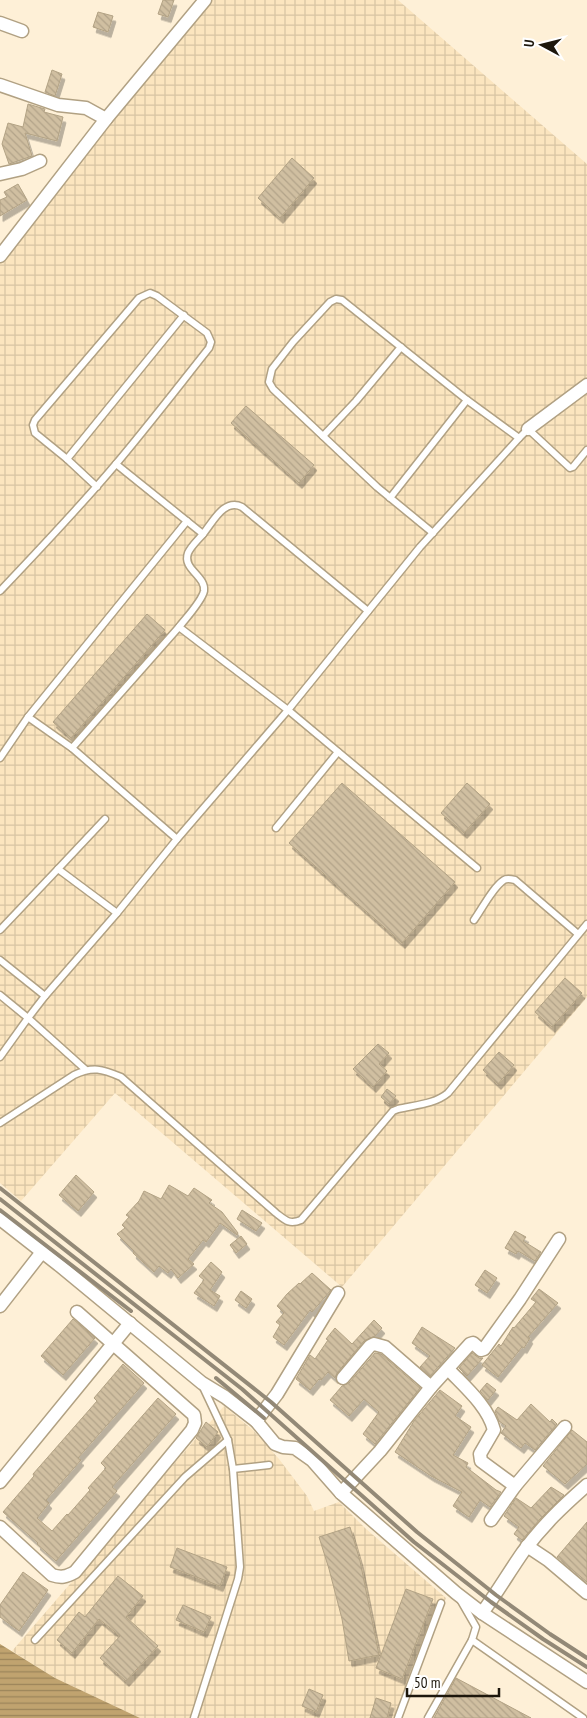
<svg xmlns="http://www.w3.org/2000/svg" width="587" height="1718" font-family="'PT Sans Narrow',sans-serif">
<defs>
<pattern id="industrial-grid" width="8" height="8" patternUnits="userSpaceOnUse" patternTransform="scale(1.25)"><rect width="8" height="8" fill="#fbe5bf"/><path d="M0 4h8M4 0v8" fill="none" stroke="#d7c4a3"/></pattern>
<pattern id="water-rules" width="6" height="5" patternUnits="userSpaceOnUse" patternTransform="scale(1.25)"><rect width="6" height="5" fill="#c0a36f"/><path d="M0 2.5h6" fill="none" stroke="#9b845a"/></pattern>
<pattern id="building-back-hatch" width="6" height="6" patternUnits="userSpaceOnUse" patternTransform="scale(1.25)"><rect width="6" height="6" fill="#d0bfa1"/><path d="M-1 5l2 2M0 0l6 6M5-1l2 2" fill="none" stroke="#b2a389"/></pattern>
<filter id="shadow"><feDropShadow dx="3" dy="5.5" stdDeviation="0" flood-color="#0004"/></filter>
</defs>
<rect width="100%" height="100%" fill="#fef0d7"/>
<!-- industrial -->
<g fill="url(#industrial-grid)">
<path d="M205,0H398L587,164V997L342,1287L115,1093L21,1201L0,1183V254Z"/>
<path d="M224,1406L253,1430L279,1459L307,1496L314,1511L339,1502L365,1528L446,1598L400,1718H140L55,1678L12,1651Z"/>
</g>
<!-- water -->
<path fill="url(#water-rules)" d="M0,1644L55,1678L140,1718H0Z"/>
<!-- building -->
<g fill="url(#building-back-hatch)" stroke="#b2a284" filter="url(#shadow)">
<path d="M163,0H174L168,17L158,14Z"/>
<path d="M98,12L113,16L108,32L93,27Z"/>
<path d="M52,70L62,74L55,96L45,92Z"/>
<path d="M28,104L45,109L44,112L63,117L57,141L25,133L32,156L9,164L2,144L8,123L23,127Z"/>
<path d="M292,158L314,178L280,218L258,198Z"/>
<path d="M18,184L27,200L0,216V200L7,197L4,192Z"/>
<path d="M246,406L314,465L299,483L231,423Z"/>
<path d="M147,614L165,630L71,738L53,722Z"/>
<path d="M342,783L455,882L402,943L289,843Z"/>
<path d="M467,783L490,804L464,833L441,813Z"/>
<path d="M565,978L582,993L552,1027L535,1012Z"/>
<path d="M378,1044L389,1053L379,1064L387,1071L373,1087L353,1069Z"/>
<path d="M499,1052L514,1065L498,1084L483,1070Z"/>
<path d="M387,1089L396,1096L389,1104L381,1097Z"/>
<path d="M76,1175L94,1192L78,1211L59,1195Z"/>
<path d="M169,1185L188,1196L194,1188L212,1200L209,1203L222,1212L238,1233L237,1235L220,1223L206,1242L203,1240L188,1259L194,1264L178,1278L171,1269L168,1273L159,1266L154,1272L133,1253L134,1251L117,1234L125,1228L122,1225L129,1217L126,1215L139,1201L144,1191L161,1199Z"/>
<path d="M242,1210L262,1223L256,1231L237,1219Z"/>
<path d="M515,1231L526,1237L523,1241L541,1252L535,1261L518,1251L516,1254L505,1248Z"/>
<path d="M241,1236L247,1244L236,1253L230,1245Z"/>
<path d="M211,1262L222,1272L210,1290L220,1296L214,1306L194,1293L204,1280L199,1276Z"/>
<path d="M485,1270L497,1278L487,1293L475,1285Z"/>
<path d="M312,1273L331,1290L312,1312L310,1310L284,1345L273,1337L280,1325L276,1322L284,1313L277,1306L287,1294L299,1283L300,1284Z"/>
<path d="M539,1289L558,1303L528,1337L530,1338L524,1348L522,1347L498,1377L482,1365L499,1344L501,1346L513,1327L514,1328L536,1302L531,1299Z"/>
<path d="M241,1291L252,1299L246,1308L235,1300Z"/>
<path d="M73,1319L95,1338L63,1375L41,1356Z"/>
<path d="M374,1320L382,1328L375,1336L364,1341L337,1373L335,1378L328,1372L321,1380L319,1379L310,1390L296,1379L310,1355L315,1359L328,1340L326,1339L335,1328L352,1344Z"/>
<path d="M422,1327L455,1348L430,1376L420,1367L430,1356L412,1343Z"/>
<path d="M375,1353L381,1354L420,1388L375,1444L363,1434L379,1412L364,1399L349,1416L330,1400L342,1386L349,1383Z"/>
<path d="M472,1353L479,1358H483L467,1376L459,1368Z"/>
<path d="M123,1364L144,1383L78,1458L81,1460L46,1500L49,1503L37,1518L52,1531L67,1514L68,1515L90,1490L88,1488L106,1468L101,1463L158,1398L176,1414L112,1487L117,1491L56,1561L37,1544L38,1543L3,1512L34,1476L33,1474L97,1401L94,1398Z"/>
<path d="M487,1383L496,1390L488,1400L480,1391Z"/>
<path d="M440,1390L462,1406L455,1416L471,1427L453,1455L468,1463L466,1467L496,1490L501,1492L490,1507L480,1500L469,1517L453,1506L462,1492L431,1476L395,1452L414,1421Z"/>
<path d="M531,1404L550,1422L552,1419L557,1424L535,1450L525,1443L521,1448L501,1433L506,1426L499,1421L495,1411L498,1407L517,1420Z"/>
<path d="M206,1422L218,1432L207,1447L196,1438Z"/>
<path d="M572,1430L587,1442V1464L565,1484L543,1466Z"/>
<path d="M551,1487L564,1495L540,1519L522,1540L514,1534L519,1527L504,1516L516,1498L531,1508Z"/>
<path d="M587,1522V1582L557,1557Z"/>
<path d="M350,1527L360,1561L379,1655L349,1661L342,1619L329,1569L319,1537Z"/>
<path d="M177,1548L227,1567L220,1586L170,1567Z"/>
<path d="M23,1572L48,1590L19,1631L0,1617V1605Z"/>
<path d="M118,1576L143,1596L126,1617L158,1646L126,1681L100,1658L120,1636L99,1619L72,1653L57,1640L79,1612L85,1617Z"/>
<path d="M406,1589L433,1599L402,1679L376,1668Z"/>
<path d="M183,1605L211,1617L204,1632L176,1620Z"/>
<path d="M456,1678L531,1718H434Z"/>
<path d="M309,1689L323,1695L316,1712L302,1706Z"/>
<path d="M376,1698L391,1703L387,1718H370Z"/>
</g>
<g fill="none" stroke-linecap="round" stroke-linejoin="round">
<!-- service casing -->
<g stroke="#b1a183" stroke-width="9">
<g id="service">
<path d="M323,436L356,401L401,347"/>
<path d="M67,459L184,315"/>
<path d="M116,464L203,534C213,522 224,498 242,507L368,611"/>
<path d="M390,498L467,400"/>
<path d="M433,533L377,487L273,389L269,382L272,369L293,342L330,302L336,299L342,300L467,400L519,438"/>
<path d="M0,591C39,550 79,508 116,464C148,426 178,387 209,348L211,342L207,333L157,296L150,293L139,298L35,420L33,425L35,433L67,459L97,487"/>
<path d="M179,627C186,618 202,601 204,591C206,576 182,569 188,553C191,546 198,540 203,534"/>
<path d="M28,717L72,748"/>
<path d="M0,758L28,717L187,521"/>
<path d="M105,819L58,869L117,913"/>
<path d="M276,828L338,752"/>
<path d="M177,839L72,748L179,627L288,710L477,868"/>
<path d="M474,920C482,909 493,887 504,880C507,878 511,879 515,880L578,934"/>
<path d="M0,930L58,869"/>
<path d="M0,960L45,996"/>
<path d="M0,995L28,1018L0,1057"/>
<path d="M86,1070L28,1018L45,996L117,913L177,839L288,710L420,547L519,438L528,429L570,468L573,467L587,450"/>
<path d="M0,1123L74,1075C93,1066 102,1069 121,1077L276,1213C285,1220 289,1225 301,1220L393,1111L398,1109C415,1105 435,1104 448,1093L587,924"/>
<path d="M233,1469L269,1465"/>
<path d="M461,1601L476,1627L472,1640L583,1718"/>
<path d="M35,1640L185,1477L228,1440"/>
<path d="M194,1718L238,1579L240,1567L233,1469L228,1440L203,1387"/>
<path d="M398,1718L441,1603"/>
<path d="M428,1718L472,1640"/>
</g>
</g>
<!-- minor casing -->
<g stroke="#b1a183" stroke-width="15">
<g id="minor">
<path d="M0,23L22,31"/>
<path d="M0,85L58,105L86,108L106,119"/>
<path d="M0,174L22,169L40,161"/>
<path d="M0,256L106,119L205,0"/>
<path d="M528,429L587,385"/>
<path d="M0,1219L59,1265L202,1383L225,1397L256,1421L275,1444L283,1447L295,1448L312,1460L341,1493L456,1593L482,1613L587,1682"/>
<path d="M0,1306L42,1252"/>
<path d="M448,1369C464,1386 488,1406 494,1430L480,1454L481,1461L515,1486L491,1520"/>
<path d="M343,1378L370,1346L374,1344L385,1347L431,1387"/>
<path d="M256,1421L277,1394L338,1293"/>
<path d="M0,1482L130,1323"/>
<path d="M515,1486L565,1427"/>
<path d="M341,1493L380,1451L431,1387L470,1344L473,1343L481,1350L484,1349L520,1299L559,1239"/>
<path d="M0,1527L52,1575C61,1578 66,1577 75,1572L192,1430L195,1423L194,1415L77,1312"/>
<path d="M527,1546L548,1560L587,1593"/>
<path d="M482,1613C497,1593 509,1572 523,1552C543,1525 562,1507 587,1485"/>
</g>
</g>
<!-- service -->
<use href="#service" stroke="#fff" stroke-width="6"/>
<!-- minor -->
<use href="#minor" stroke="#fff" stroke-width="12"/>
<!-- rail -->
<g stroke="#938977" stroke-width="4">
<path d="M0,1188L271,1402L417,1532L496,1595L550,1634L587,1658"/>
<path d="M0,1199L242,1389L414,1542L491,1602L543,1639L587,1667"/>
<path d="M0,1210L131,1311"/>
<path d="M216,1378L264,1418"/>
</g>
</g>
<!-- north arrow -->
<g transform="translate(542 45) rotate(277)" stroke="#ffffff" stroke-width="4" paint-order="stroke">
<path d="M0-4L9 19L0 12L-9 19Z" fill="#1d170c"/>
<text y="-8" font-size="14" font-weight="bold" text-anchor="middle" fill="#1d170c">U</text>
</g>
<!-- scale -->
<path d="M407 1688v8h92v-8" fill="none" stroke="#1d170c" stroke-width="2.5"/>
<text x="414" y="1688" font-size="15" fill="#1d170c" stroke="#ffffff" stroke-width="4" paint-order="stroke">50 m</text>
</svg>
